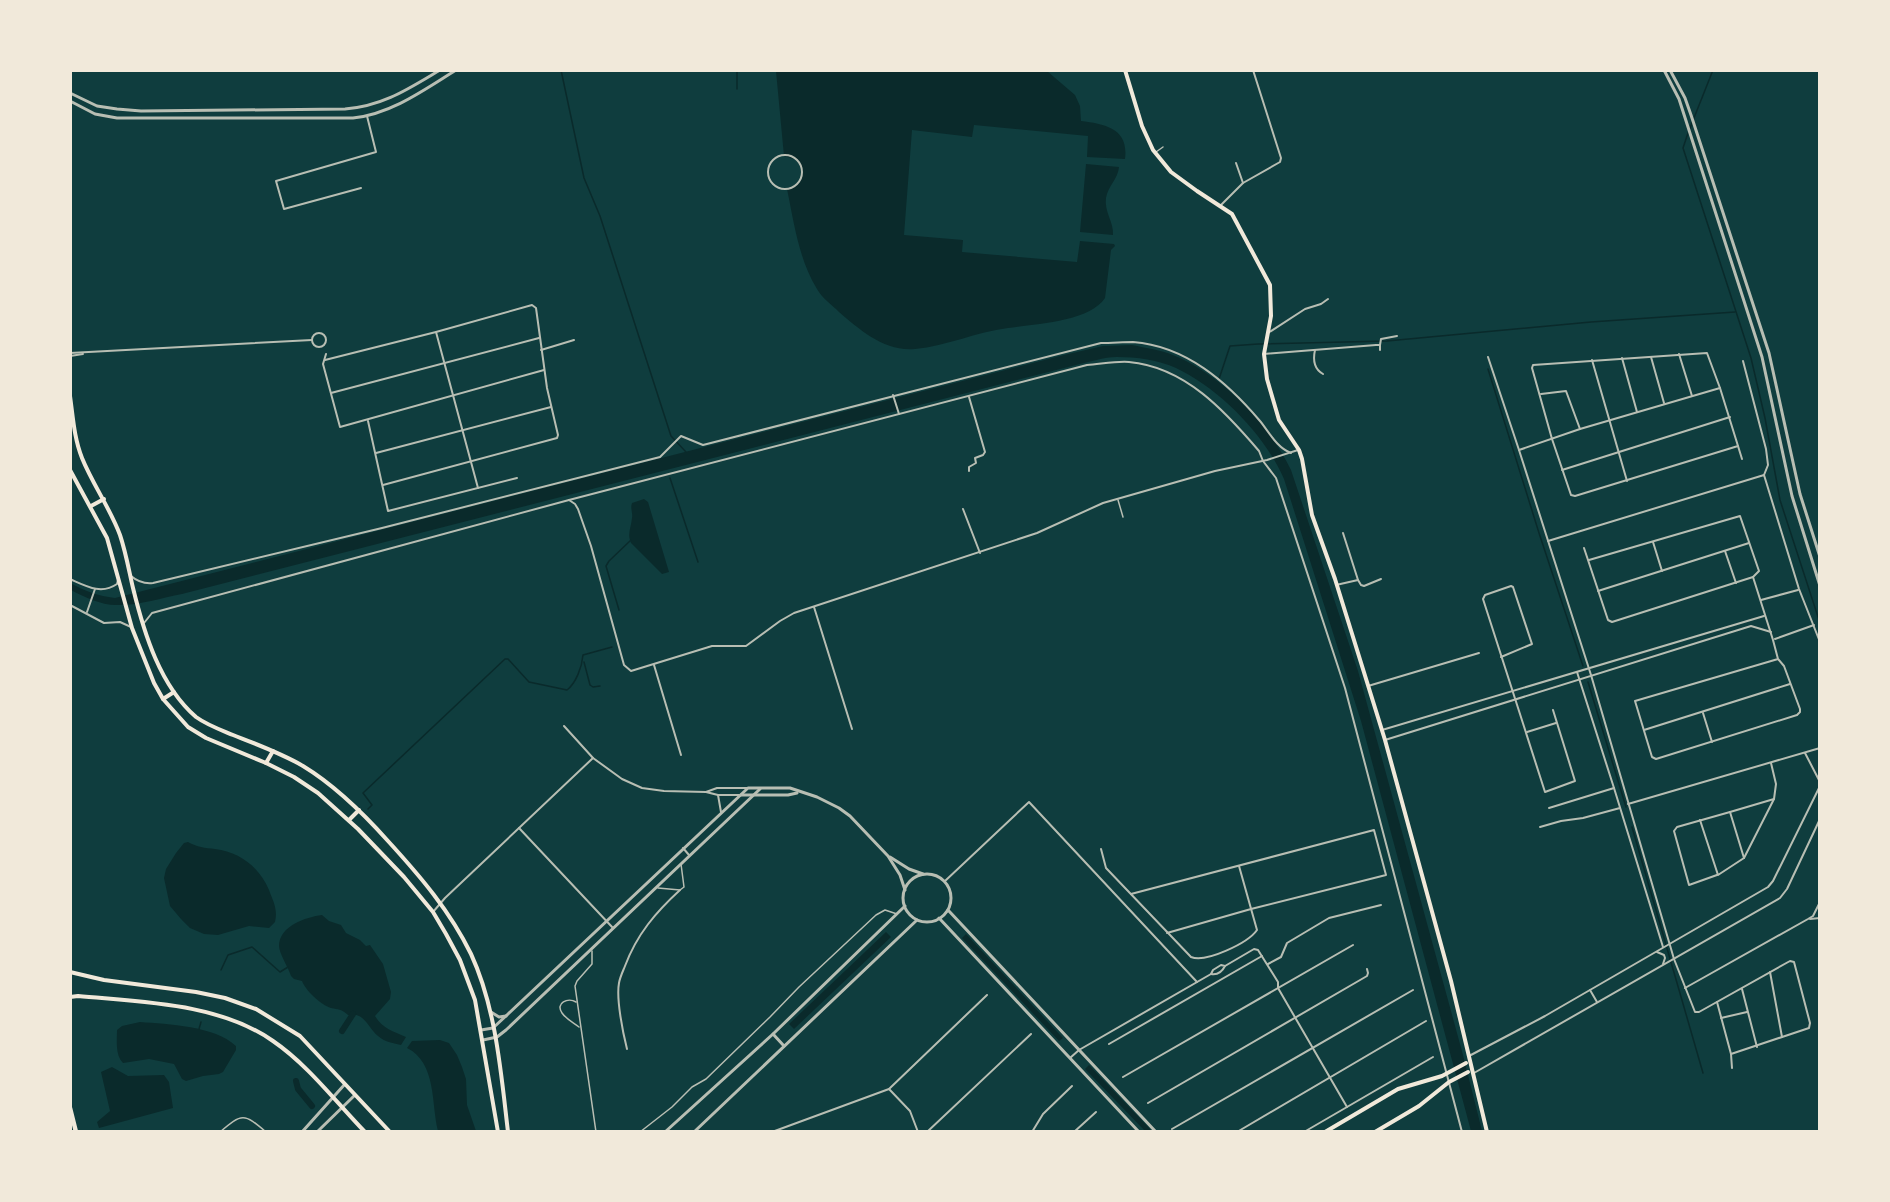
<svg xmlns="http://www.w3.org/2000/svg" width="1890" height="1202" font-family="'PT Sans',sans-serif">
<rect width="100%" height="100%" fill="#0f3d3e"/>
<!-- water -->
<g fill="#0a2a2b">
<path d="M776,71H1047L1075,95L1080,106L1081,121C1106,124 1129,129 1125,159L1087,157L1088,136L974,125L972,137L912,130L904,235L963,240L962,252L1077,262L1080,241L1114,244L1115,246L1111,250L1105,298C1089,322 1035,324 1008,328C976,332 947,346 915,349C885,352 860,330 839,312C832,305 822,298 817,289C799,260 794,223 787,189C797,187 802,180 802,170L797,160L784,156Z"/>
<path d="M1086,164L1119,167C1118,179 1108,186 1106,198C1104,212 1114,222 1113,235L1080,232Z"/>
<path d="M1132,345C1146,348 1161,350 1173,355C1222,375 1268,423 1291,470L1358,671L1463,1055L1482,1131H1471L1361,721L1284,479C1265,435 1220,389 1176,368C1159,360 1136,357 1117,357C1104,357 1089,362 1076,365L182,594C161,598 137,606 116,605C101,605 84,597 71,590L70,583C85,591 98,596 115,598L1064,355L1103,346Z"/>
<path d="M644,499L648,502L669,572L662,574L631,543C627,534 631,528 632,518C633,512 630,509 632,503Z"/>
<path d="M188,842C197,847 205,848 215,849C240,852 259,867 269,890C273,901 278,909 275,922L269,928L249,926L218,935L204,934L190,928L181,919L170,906L164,878L166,869L176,853L184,843Z"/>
<path d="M322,915L329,921L341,925L346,933L360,940L366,946L370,945L383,964L391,992L390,999L375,1016C383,1029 393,1031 406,1037L401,1045C392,1043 385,1042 378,1036C368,1028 364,1011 348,1015C340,1008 339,1010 331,1008C321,1005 305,990 302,981L294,979L291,976C289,969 279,953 279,946C279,926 306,917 322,915Z"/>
<path d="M886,932L891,937L794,1029L789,1024Z"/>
<path d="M966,934L1063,1038L1059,1041L962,938Z"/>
<path d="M140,1022C168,1024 215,1026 236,1046V1050L223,1072L219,1074L203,1076L186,1081L182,1079L174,1064L149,1059L123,1063C115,1055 117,1040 117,1030L122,1026Z"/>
<path d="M440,1040L449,1043L457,1055L462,1067L466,1079L467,1105L476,1131H438C431,1104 437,1063 407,1048L412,1041Z"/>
<path d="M1089,1065L1152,1131H1145L1085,1069Z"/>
<path d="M112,1067L128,1076L164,1075L169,1082L173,1108L99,1128L97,1122L110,1111L101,1072Z"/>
</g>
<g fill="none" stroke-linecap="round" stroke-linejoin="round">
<!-- stream -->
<g stroke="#0a2a2b" stroke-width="1.5">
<path d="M561,70L584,178L600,216L671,436L686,452"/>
<path d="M737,70V89"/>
<path d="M1690,128L1713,70"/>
<path d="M1688,133L1683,148L1751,358L1765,418L1780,500L1820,623"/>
<path d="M1488,369L1539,533L1583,666"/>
<path d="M1219,379L1230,346L1258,344L1387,341L1591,322L1735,312"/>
<path d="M670,478L698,562"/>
<path d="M619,610L606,566L609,561L631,540"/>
<path d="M584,662L590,685L593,687L600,686"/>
<path d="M1588,682L1626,807"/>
<path d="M368,809L372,805L363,793L505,659H508L529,682L567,690C576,683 582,667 583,655L612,647"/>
<path d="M1632,827L1703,1073"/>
<path d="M221,970L228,955L252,947L280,972L288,967"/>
<path d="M199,1029L201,1022"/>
</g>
<!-- canal -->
<g stroke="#0a2a2b" stroke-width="6">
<path d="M342,1031L353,1014"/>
<path d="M296,1081L298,1089L312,1106"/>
</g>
<!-- service -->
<g stroke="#b8beb3" stroke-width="1.5">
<path d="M1156,152L1163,147"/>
<path d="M1118,500L1123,517"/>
<path d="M658,888L680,890L684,887L681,864"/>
<path d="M592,951V964L577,981L575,986L596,1132"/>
<path d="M576,1002C568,997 555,1003 562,1013C566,1019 574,1023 579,1027"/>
<path d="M220,1132C242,1113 244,1113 266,1132"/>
<path d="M640,1132L672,1107L692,1087L706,1079L770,1017L799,987L876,915L885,910L897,914"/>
</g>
<!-- pedestrian -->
<g stroke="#b8beb3" stroke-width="2">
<circle cx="785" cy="172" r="17"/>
<path d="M627,1049C623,1033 616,999 619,983C620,977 623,971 625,966C637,934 656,912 680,890"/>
</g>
<!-- minor -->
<g stroke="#b8beb3" stroke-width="2">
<path d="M1236,163L1243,183"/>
<path d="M361,188L284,209L276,181L376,152L367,116"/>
<path d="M1221,205L1243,183L1280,162L1281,158L1253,70"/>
<path d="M436,332L478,488"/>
<path d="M1268,333L1305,309L1321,304L1328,299"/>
<circle cx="319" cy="340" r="7"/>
<path d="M1380,345L1381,339L1397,336"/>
<path d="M541,350L574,340"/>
<path d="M1315,350C1313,359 1314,369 1323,374"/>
<path d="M70,353L312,340"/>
<path d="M1707,353L1720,388L1738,446L1575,496L1571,495L1552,439L1532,368L1533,365Z"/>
<path d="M326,354L323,364L340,427L544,370"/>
<path d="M1264,354L1376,345H1380V350"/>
<path d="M1679,354L1692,396"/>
<path d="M70,356L83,354"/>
<path d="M1488,357L1519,450L1580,429L1720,388"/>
<path d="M1651,357L1664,403"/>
<path d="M1622,358L1637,412"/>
<path d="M325,360L436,332L532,305L536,308L547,388L558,435L557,438L383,485"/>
<path d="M1592,360L1627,481"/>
<path d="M1743,361L1766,449L1768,465L1764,475"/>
<path d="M331,393L539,338"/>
<path d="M1541,394L1566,391L1580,429"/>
<path d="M893,395L899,414"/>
<path d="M368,421L388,511L517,478"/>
<path d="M1738,446L1742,459"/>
<path d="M1519,450L1591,675L1674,959L1695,1012H1699L1790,961L1794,962L1810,1023L1809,1028L1731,1054"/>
<path d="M376,453L551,407"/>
<path d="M1562,470L1730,417"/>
<path d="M969,471V467L976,463L975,458L983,455L985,452L969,397"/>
<path d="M569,500L575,504L578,509L591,546L624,665L631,671L712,646H746L780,621L794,613L1037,533L1103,503L1215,471L1267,460L1298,450"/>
<path d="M963,509L980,553"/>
<path d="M1343,533L1358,580"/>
<path d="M1548,541L1764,475L1799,589L1820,642"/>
<path d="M1653,542L1662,571"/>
<path d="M1584,548L1608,620L1612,622L1753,577L1759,571L1740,516L1589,560"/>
<path d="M1725,551L1736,583"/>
<path d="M131,576C138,582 144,584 153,583L382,528L660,457L681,436L703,445L1101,343C1112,343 1123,342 1133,342C1186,346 1227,382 1260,421C1269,432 1277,448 1291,453"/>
<path d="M1753,577L1773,640L1778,659L1784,666L1800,709V712L1797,715L1656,759L1652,757L1635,701L1778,659"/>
<path d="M70,579C86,586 101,595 117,584L118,580"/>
<path d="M1336,585L1358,580L1361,585L1364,586L1381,579"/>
<path d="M1598,591L1749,543"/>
<path d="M1761,600L1798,590"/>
<path d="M70,605L104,623L120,622L131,627"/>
<path d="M814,607L852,729"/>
<path d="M87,612L95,589"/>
<path d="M144,623L152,613L569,500L1087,365C1101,364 1116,361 1129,362C1185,367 1225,411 1259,451L1263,461L1276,478L1345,688L1462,1132"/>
<path d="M1775,639L1814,625"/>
<path d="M1501,657L1532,644L1513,587L1511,586L1485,595L1483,599L1545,792L1575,781L1553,710"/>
<path d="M654,665L681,755"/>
<path d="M1577,672L1614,788L1663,947"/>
<path d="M1368,686L1479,653"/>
<path d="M1703,713L1712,742"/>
<path d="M564,726L593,758L622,779L642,788L664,791L706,792L718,795H739"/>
<path d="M1382,730L1764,616"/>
<path d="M1644,730L1790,684"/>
<path d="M1527,732L1556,723"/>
<path d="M1385,740L1751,626L1771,632"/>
<path d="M1805,753L1820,782"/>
<path d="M706,792L717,788H748"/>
<path d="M718,795L721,812"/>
<path d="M1628,804L1820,748"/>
<path d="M1549,808L1614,788"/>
<path d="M1700,820L1718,875L1744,858L1730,812L1774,799L1776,784L1771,763"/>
<path d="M1540,827L1561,821L1583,818L1620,808"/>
<path d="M519,828L613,928"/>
<path d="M683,848L689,855"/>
<path d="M1101,849L1106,868L1191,957C1206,963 1248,943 1257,930L1239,866"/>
<path d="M1744,858L1774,799"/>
<path d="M1717,875L1689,885L1674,831L1677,827L1730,812"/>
<path d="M945,881L1029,802L1197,982"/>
<path d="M1131,894L1374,830L1386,875L1251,909L1167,933"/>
<path d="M433,912L445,898L593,758"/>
<path d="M1810,919L1820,918"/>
<path d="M1657,952L1664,955L1665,958L1663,964"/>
<path d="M1268,964L1281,957L1287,943L1329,918L1381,905"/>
<path d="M1221,965L1225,966C1222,972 1217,975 1211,974L1213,970Z"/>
<path d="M1225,966L1254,949L1258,950L1278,982V988L1347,1107"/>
<path d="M1770,972L1782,1037"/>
<path d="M1685,988L1808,919L1813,916L1820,902"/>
<path d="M1742,989L1757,1047"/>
<path d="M1590,990L1597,1002"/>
<path d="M1717,1002L1731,1054L1732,1068"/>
<path d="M1721,1018L1747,1012"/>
<path d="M1109,1044L1262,956"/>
<path d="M1469,1056L1545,1016L1768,887L1773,881L1820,786"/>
<path d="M1070,1058L1079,1050L1211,974"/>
<path d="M1474,1073L1780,898L1787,889L1820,819"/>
<path d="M1123,1077L1353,945"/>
<path d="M889,1089L910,1111L918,1132"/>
<path d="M1148,1103L1367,976L1368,973L1367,969"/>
<path d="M1172,1129L1413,990"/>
<path d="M772,1132L889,1089L987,995"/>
<path d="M927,1132L1031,1034"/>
<path d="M1032,1132L1043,1114L1072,1086"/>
<path d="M1074,1132L1096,1112"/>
<path d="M1237,1132L1426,1021"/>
<path d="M1304,1132L1433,1057"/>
</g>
<!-- tertiary -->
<g stroke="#b8beb3" stroke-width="3">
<path d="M1664,70L1679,99L1762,357L1792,496L1820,586"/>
<path d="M1670,70L1685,98L1691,115L1769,353L1800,494L1820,557"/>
<path d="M70,93L97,106L117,109L141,111L345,109C383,106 408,89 440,70"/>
<path d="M70,101L95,114L117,118H353C391,114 424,90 456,70"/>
<path d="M741,795H788L797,793"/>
<path d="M890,857L909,869L923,874"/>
<circle cx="927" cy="898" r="24"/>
<path d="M948,910L1156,1132"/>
<path d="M939,918L1139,1132"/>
<path d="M491,1012L499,1017L506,1016"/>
<path d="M481,1030L493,1028L507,1015L748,788H790L817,797L839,808L850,816L888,856L900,875L905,890"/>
<path d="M773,1034L784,1046"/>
<path d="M483,1040L497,1037L506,1030L760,789"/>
<path d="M302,1132L345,1084"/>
<path d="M317,1132L355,1095"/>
<path d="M665,1132L773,1034L905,906"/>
<path d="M694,1132L917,920"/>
</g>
<!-- secondary -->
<g stroke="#f1e9da" stroke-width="4">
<path d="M1125,70L1142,126L1153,150L1171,172L1197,191L1232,214L1270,285L1271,316L1264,354L1267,379L1279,420L1299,450L1302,459L1312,515L1335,579L1385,740L1451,981L1487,1132"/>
<path d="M70,396C73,417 74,438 82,458C93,485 110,508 120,535C126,553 129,571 133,588C144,633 160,686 196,717C207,725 221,730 233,735C256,744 281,753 303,766C336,786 363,813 388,841C420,876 450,911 471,954C496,1008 501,1073 508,1132"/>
<path d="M70,470L107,538L132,628L154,683L163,699L188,727L206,738L266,763L294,777L318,793L358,829L404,877L433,912L446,934L460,960L475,1000L498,1132"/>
<path d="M91,506L104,499"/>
<path d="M163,699L174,692"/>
<path d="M266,763L273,751"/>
<path d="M349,820L359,810"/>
<path d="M70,972L104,980L196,992L225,998L256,1009L300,1036L390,1132"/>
<path d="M70,997L78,996C141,1002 219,1003 273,1041C308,1065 335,1101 365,1132"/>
<path d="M1325,1132L1398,1089L1442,1076L1466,1063"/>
<path d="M1375,1132L1419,1106L1449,1082L1468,1072"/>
</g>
<!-- motorway -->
<path stroke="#f1e9da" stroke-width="4.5" d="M70,1108L76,1132"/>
</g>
<!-- border -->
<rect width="1890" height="1202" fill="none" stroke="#f1e9da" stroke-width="144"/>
</svg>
